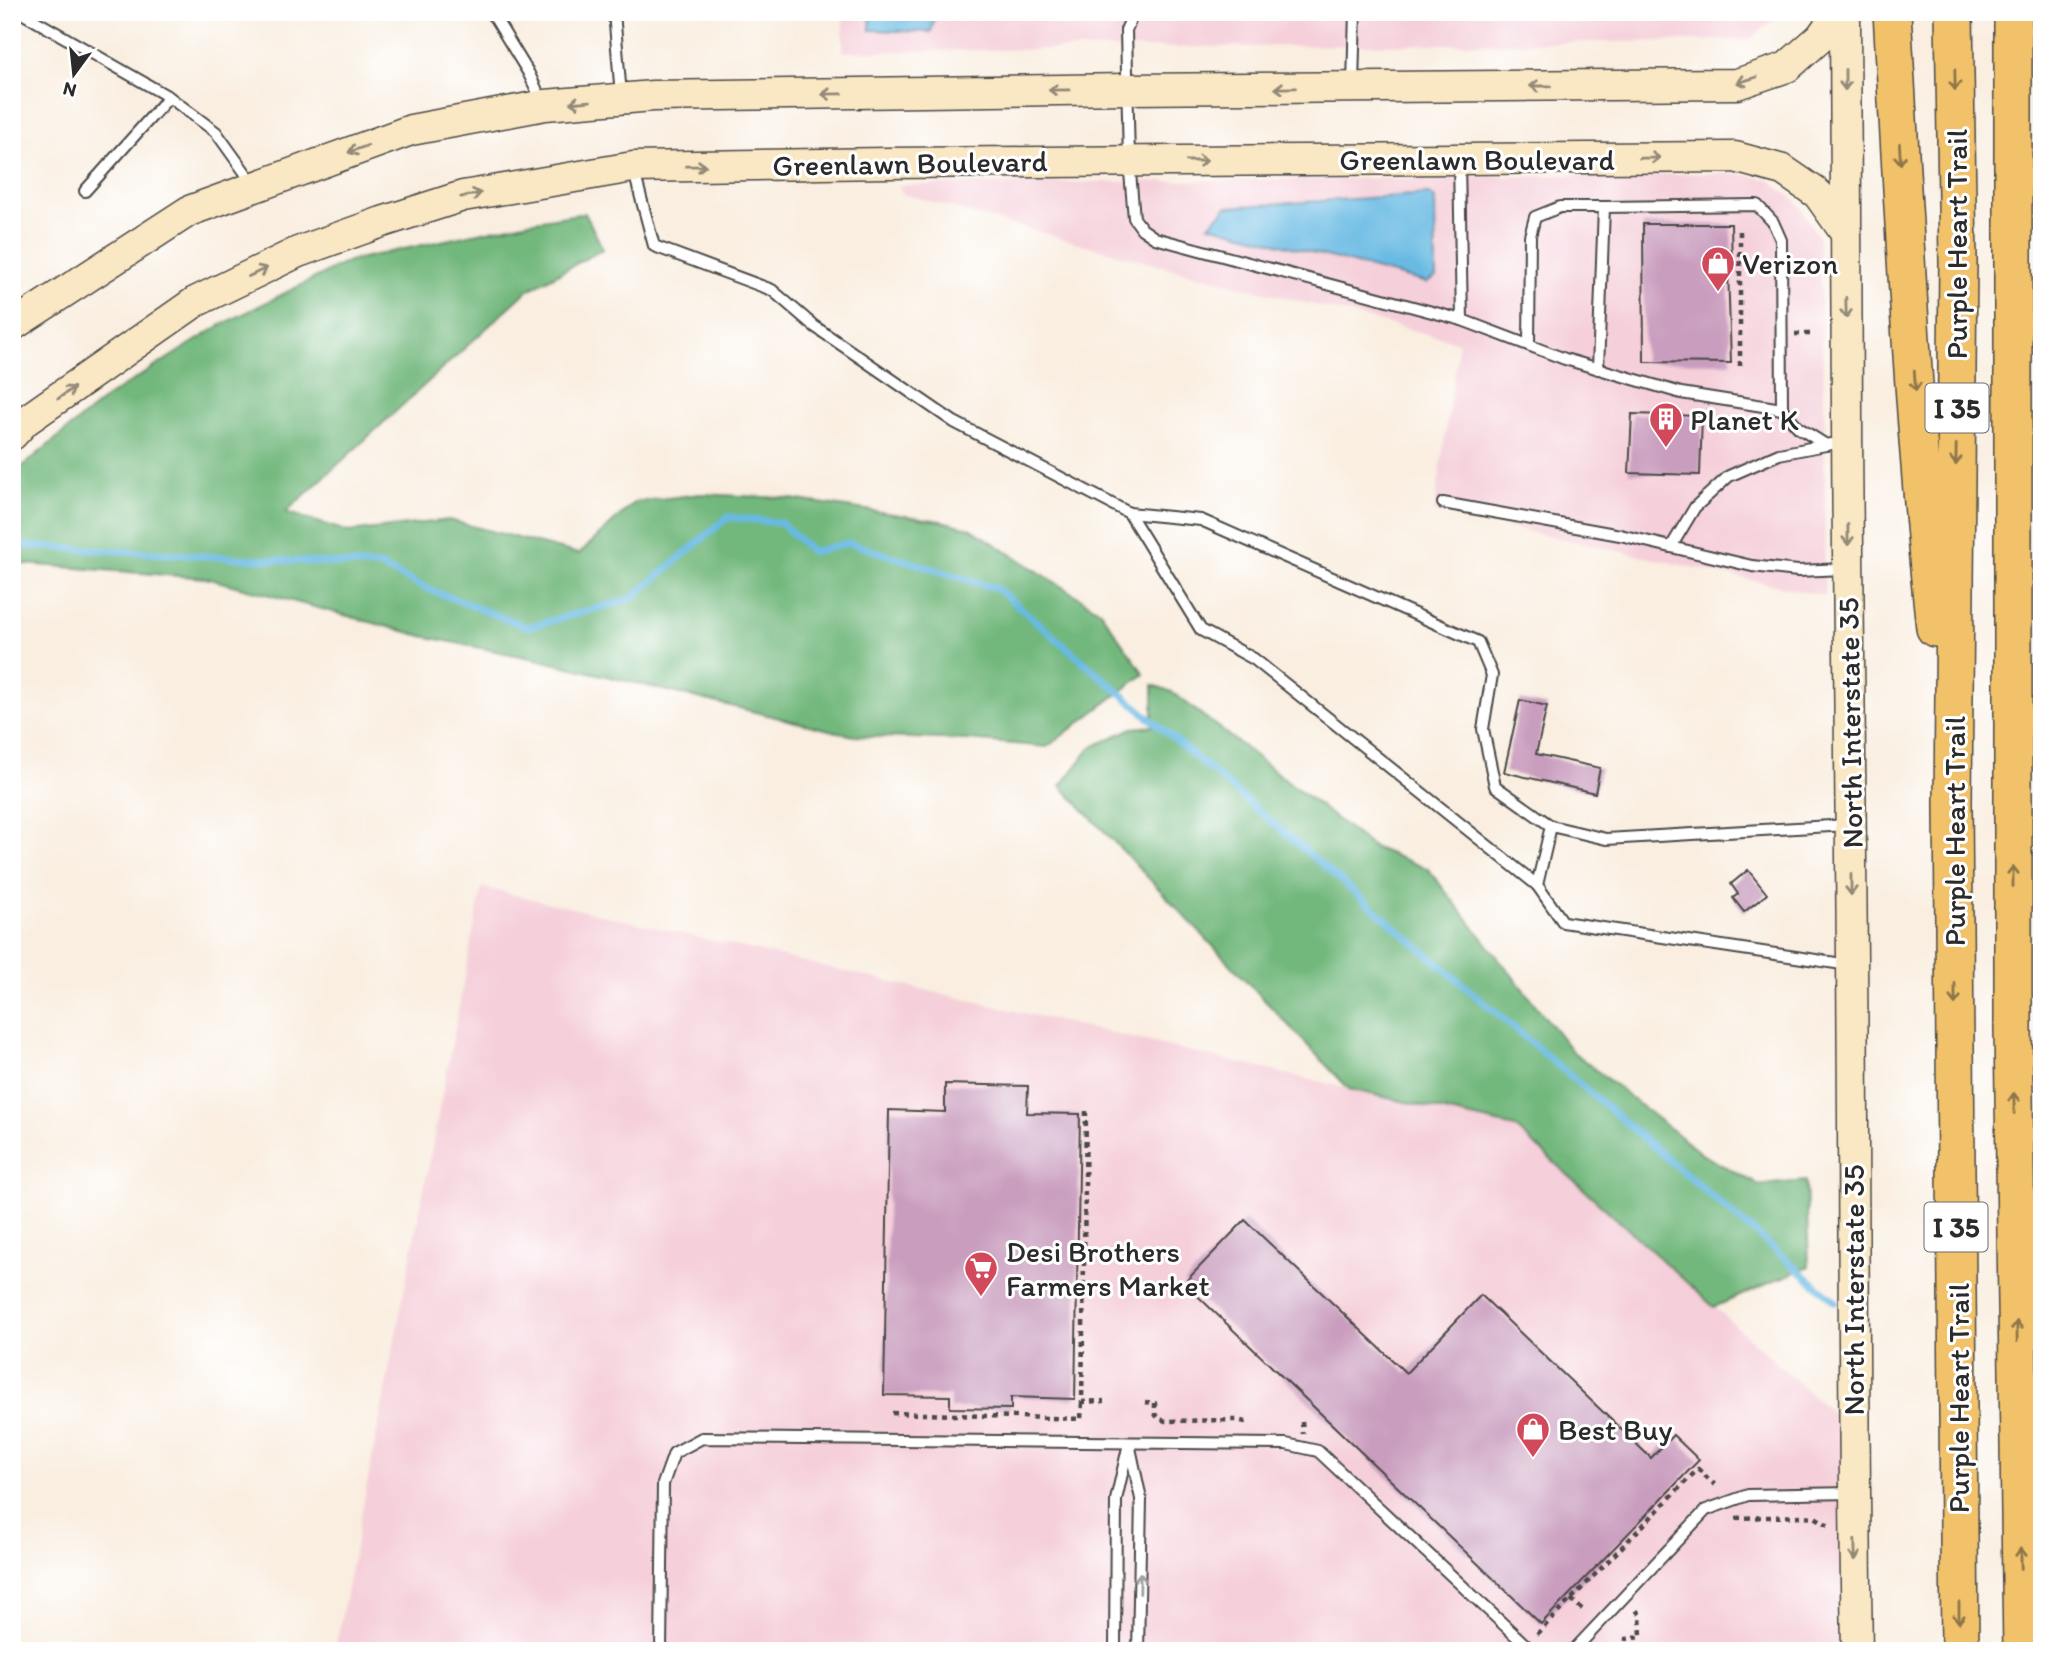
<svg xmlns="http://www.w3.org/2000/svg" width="2054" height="1663" font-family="Itim,sans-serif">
<rect width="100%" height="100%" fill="#fff"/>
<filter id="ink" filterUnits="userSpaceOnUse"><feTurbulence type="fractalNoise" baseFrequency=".0143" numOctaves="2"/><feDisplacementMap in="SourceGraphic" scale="14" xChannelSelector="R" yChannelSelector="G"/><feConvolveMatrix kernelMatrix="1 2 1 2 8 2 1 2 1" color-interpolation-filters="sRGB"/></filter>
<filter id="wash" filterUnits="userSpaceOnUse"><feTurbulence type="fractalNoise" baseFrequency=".00686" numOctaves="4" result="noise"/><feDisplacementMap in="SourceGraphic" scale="28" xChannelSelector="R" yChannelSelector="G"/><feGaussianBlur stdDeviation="1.57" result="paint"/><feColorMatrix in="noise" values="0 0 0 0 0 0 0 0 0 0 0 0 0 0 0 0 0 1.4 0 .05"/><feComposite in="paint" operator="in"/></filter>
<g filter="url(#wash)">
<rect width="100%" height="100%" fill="#f9eee0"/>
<!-- built -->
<g fill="#f5cfd9">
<path d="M843,12H1784L1749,40L843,52Z"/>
<path d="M1737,173L1768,179L1797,202L1819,239L1825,436L1824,596L1434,511L1459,342L1146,262L903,194L898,185Z"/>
<path d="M482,887L1515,1127L1854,1433L1858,1651H335Z"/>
</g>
<!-- forest -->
<g fill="#72b87d" stroke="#4e7254" stroke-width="2">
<path d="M585,213L603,249L528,290L286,512L349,532L449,520L579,554L635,502L700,494L785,498L941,521L970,528L1100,611L1144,674L1047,747L969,740L854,736L540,660L422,636L206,578L12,563V475L107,397L219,326L349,261L529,222Z"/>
<path d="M1153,685L1172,692L1373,847L1428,869L1572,1051L1703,1155L1759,1185L1806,1181L1809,1266L1714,1307L1515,1127L1349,1089L1061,786L1090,748L1132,728L1153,726Z"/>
</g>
<!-- water -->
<g fill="#67bae3" stroke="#497287" stroke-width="2">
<path d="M871,12H936L931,32L870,30Z"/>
<path d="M1429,194L1435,199L1436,277L1427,283L1209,225L1227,207Z"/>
</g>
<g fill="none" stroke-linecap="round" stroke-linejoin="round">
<!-- stream -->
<path stroke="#67bae3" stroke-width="7" d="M12,545L380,566L428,589L528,627L631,599L728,517L781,523L812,552L849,543L998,589L1836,1302"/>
</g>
<g id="blocks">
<!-- building -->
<g fill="#c99dbe">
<path d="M1643,224H1731L1732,268L1728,269L1731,363L1644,362Z"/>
<path d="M1632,414L1702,416L1700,475L1629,473Z"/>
<path d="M1520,700L1547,706L1536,754L1600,768L1595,793L1504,772Z"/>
<path d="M1748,870L1767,894L1744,912L1733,898L1738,894L1731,884Z"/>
<path d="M945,1084L1028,1086L1027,1113L1080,1114L1075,1399L1011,1397V1409L950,1408V1396L884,1395L889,1110L945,1112Z"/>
<path d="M1245,1220L1406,1373L1481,1295L1651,1458L1673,1435L1699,1460L1541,1624L1184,1283Z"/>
</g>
</g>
</g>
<g filter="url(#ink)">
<use href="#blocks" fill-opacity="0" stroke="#4a4846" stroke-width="2"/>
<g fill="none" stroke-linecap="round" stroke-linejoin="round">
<!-- lane casing -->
<g stroke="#4a4846" stroke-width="14">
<g id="lane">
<path d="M20,12L169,97"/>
<path d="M489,12L495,18L528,72L543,103"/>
<path d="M614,12L621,96"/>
<path d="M1134,12L1126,30L1129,161L1134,218L1142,229L1155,238L1462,320"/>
<path d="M1353,84L1355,12"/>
<path d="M1459,161L1462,320L1565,359L1681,393L1782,409L1799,428L1826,445"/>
<path d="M633,168L654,246L772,290L814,326L954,422L1129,513L1201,520L1478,642L1492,675L1483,729L1495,786L1551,826L1606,839L1848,825"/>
<path d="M85,191L169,97L216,132L254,185"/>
<path d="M1529,345L1530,236L1535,217L1560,207H1604"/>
<path d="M1598,369L1604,207L1757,205L1773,222L1781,240L1782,409"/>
<path d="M1443,503L1620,535L1752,566L1798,571L1845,569"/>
<path d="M1129,513L1201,630L1254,659L1537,885"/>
<path d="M1671,547L1695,507L1729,476L1779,454L1831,444"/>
<path d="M1551,826L1537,885L1563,922L1849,965"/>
<path d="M661,1651L663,1484L674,1453L702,1438L1286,1444L1318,1451L1532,1651"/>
<path d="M1115,1651L1116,1500L1129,1443L1141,1499L1138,1651"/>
<path d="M1573,1651L1706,1510L1748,1495L1853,1493"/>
</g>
</g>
<!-- secondary casing -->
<g stroke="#4a4846" stroke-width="33">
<g id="secondary">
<path d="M1845,12C1845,328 1849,643 1852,959C1854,1190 1853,1420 1857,1651"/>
<path d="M12,326L189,211L411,130L545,105L653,96L1128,89L1737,84L1787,67L1821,37L1839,12"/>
<path d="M12,435L25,421L195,302L298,252L382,222L463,196L633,167L888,163L1735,157L1783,170L1818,194L1845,232"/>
</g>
</g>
<!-- highway casing -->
<g stroke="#4a4846" stroke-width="40">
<g id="highway">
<path d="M1892,12C1904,217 1913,424 1935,628"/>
<path d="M1954,12L1958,261L1953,803L1960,1651"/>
<path d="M2013,12V1026L2022,1651"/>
</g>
</g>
<!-- path -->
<g stroke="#4a4846" stroke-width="4.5" stroke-dasharray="5 5" stroke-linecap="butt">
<path d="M1795,334H1813"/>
<path d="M1740,366V227"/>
<path d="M1086,1111L1082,1402L1104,1401"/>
<path d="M1145,1402L1155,1403V1414L1159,1419L1166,1421L1237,1420L1250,1423"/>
<path d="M892,1413L1081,1419L1082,1402"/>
<path d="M1302,1422L1303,1434"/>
<path d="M1736,1518L1804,1516L1815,1517L1828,1525"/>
<path d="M1571,1599L1584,1611"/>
<path d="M1537,1634L1698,1469L1715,1485"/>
<path d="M1625,1651L1626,1639L1641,1637L1640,1615L1636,1610"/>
</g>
<!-- lane -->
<use href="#lane" stroke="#fff" stroke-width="10"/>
<!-- secondary -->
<use href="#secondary" stroke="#fae7c3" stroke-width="30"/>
<!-- highway -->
<use href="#highway" stroke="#f2c26a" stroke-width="37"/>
</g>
<!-- one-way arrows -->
<defs><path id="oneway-shaft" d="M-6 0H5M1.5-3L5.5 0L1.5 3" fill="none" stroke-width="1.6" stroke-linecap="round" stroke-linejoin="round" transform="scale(1.75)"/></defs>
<g stroke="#928977">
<use href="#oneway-shaft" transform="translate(1747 80) rotate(163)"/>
<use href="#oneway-shaft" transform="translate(1845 80) rotate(90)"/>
<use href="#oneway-shaft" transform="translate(1540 86) rotate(180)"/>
<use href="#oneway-shaft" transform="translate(1285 88) rotate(179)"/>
<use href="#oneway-shaft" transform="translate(1059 90) rotate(179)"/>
<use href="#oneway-shaft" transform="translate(832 94) rotate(179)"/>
<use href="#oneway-shaft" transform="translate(580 102) rotate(175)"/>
<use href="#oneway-shaft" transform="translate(358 149) rotate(160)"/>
<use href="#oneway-shaft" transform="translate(1650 158) rotate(-1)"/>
<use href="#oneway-shaft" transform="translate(1197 161)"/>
<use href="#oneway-shaft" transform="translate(696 166) rotate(-1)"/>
<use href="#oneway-shaft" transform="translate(471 195) rotate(-11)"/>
<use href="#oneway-shaft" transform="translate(258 272) rotate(-26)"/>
<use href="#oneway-shaft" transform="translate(1846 308) rotate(89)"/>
<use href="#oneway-shaft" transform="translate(66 393) rotate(-35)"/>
<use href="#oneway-shaft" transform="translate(1848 535) rotate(89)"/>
<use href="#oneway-shaft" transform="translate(1851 885) rotate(90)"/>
<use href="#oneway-shaft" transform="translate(1855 1550) rotate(89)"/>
</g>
<g stroke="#8e764a">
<use href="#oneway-shaft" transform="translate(1955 80) rotate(89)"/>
<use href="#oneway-shaft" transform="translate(1900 154) rotate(87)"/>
<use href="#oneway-shaft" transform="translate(1915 381) rotate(86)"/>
<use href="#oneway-shaft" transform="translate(1956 455) rotate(91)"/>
<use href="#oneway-shaft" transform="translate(2013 876) rotate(-90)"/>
<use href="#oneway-shaft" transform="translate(1955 994) rotate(90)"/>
<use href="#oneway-shaft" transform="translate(2014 1103) rotate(-91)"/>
<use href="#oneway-shaft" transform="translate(2017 1331) rotate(-91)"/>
<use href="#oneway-shaft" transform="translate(2021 1558) rotate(-91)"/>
<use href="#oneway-shaft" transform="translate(1959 1613) rotate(90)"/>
</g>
<use stroke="#a0a0a0" href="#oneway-shaft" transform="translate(1140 1583) rotate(-89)"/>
</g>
<!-- icons -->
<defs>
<g id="shop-pin" transform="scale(1.75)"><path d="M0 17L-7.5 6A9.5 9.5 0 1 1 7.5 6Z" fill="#d1495b" stroke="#fff"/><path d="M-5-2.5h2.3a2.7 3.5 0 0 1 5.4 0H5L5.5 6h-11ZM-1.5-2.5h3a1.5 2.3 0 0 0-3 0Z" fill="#fff"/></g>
<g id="building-pin" transform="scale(1.75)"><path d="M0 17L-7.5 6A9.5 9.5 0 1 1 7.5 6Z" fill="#d1495b" stroke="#fff"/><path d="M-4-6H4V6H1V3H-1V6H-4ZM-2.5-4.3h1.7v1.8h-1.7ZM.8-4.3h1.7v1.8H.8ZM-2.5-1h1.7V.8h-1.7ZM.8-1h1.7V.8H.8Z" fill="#fff"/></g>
<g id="supermarket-pin" transform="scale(1.75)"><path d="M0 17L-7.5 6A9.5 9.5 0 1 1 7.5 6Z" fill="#d1495b" stroke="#fff"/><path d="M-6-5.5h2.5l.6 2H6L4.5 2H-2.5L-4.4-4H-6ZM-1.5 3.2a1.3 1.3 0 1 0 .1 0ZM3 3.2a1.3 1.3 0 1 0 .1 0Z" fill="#fff"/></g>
</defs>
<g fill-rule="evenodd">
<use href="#shop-pin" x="1718" y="263"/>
<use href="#building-pin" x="1666" y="419"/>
<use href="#supermarket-pin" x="981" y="1268"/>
<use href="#shop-pin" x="1533" y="1429"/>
</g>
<g text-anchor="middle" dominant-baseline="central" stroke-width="6" stroke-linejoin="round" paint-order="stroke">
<!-- shield labels -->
<g fill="#fff" stroke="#6b6b6b" stroke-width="2">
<rect x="1925.5" y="383.5" width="63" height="49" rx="5"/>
<rect x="1924.5" y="1202.5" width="63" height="49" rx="5"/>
</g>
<g font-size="28" font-weight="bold" fill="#2b2b2b">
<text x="1957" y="408">I 35</text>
<text x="1956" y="1227">I 35</text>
</g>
<!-- street labels -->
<g font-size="30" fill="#2b2b2b" stroke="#fff">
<text x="1477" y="159">Greenlawn Boulevard</text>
<text transform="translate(910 163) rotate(-1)">Greenlawn Boulevard</text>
<text transform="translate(1956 244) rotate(-90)">Purple Heart Trail</text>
<text transform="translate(1850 723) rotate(-91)">North Interstate 35</text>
<text transform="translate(1954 831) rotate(-90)">Purple Heart Trail</text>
<text transform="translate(1853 1290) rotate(-90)">North Interstate 35</text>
<text transform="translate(1958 1398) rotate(-90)">Purple Heart Trail</text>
</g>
<!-- poi labels -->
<g font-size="30" fill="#2b2b2b" stroke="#fff" text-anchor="start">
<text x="1742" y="263">Verizon</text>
<text x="1690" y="419">Planet K</text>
<text x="1006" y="1251">Desi Brothers<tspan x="1006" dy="34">Farmers Market</tspan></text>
<text x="1558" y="1429">Best Buy</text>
</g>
</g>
<!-- margin -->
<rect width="2054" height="1663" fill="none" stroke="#fff" stroke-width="42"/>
<!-- north arrow -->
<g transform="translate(74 74) rotate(195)" stroke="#ffffff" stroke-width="5" paint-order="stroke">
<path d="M0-5L12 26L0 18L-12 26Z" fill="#2b2b2b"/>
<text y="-10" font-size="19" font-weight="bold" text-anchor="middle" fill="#2b2b2b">N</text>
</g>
</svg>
